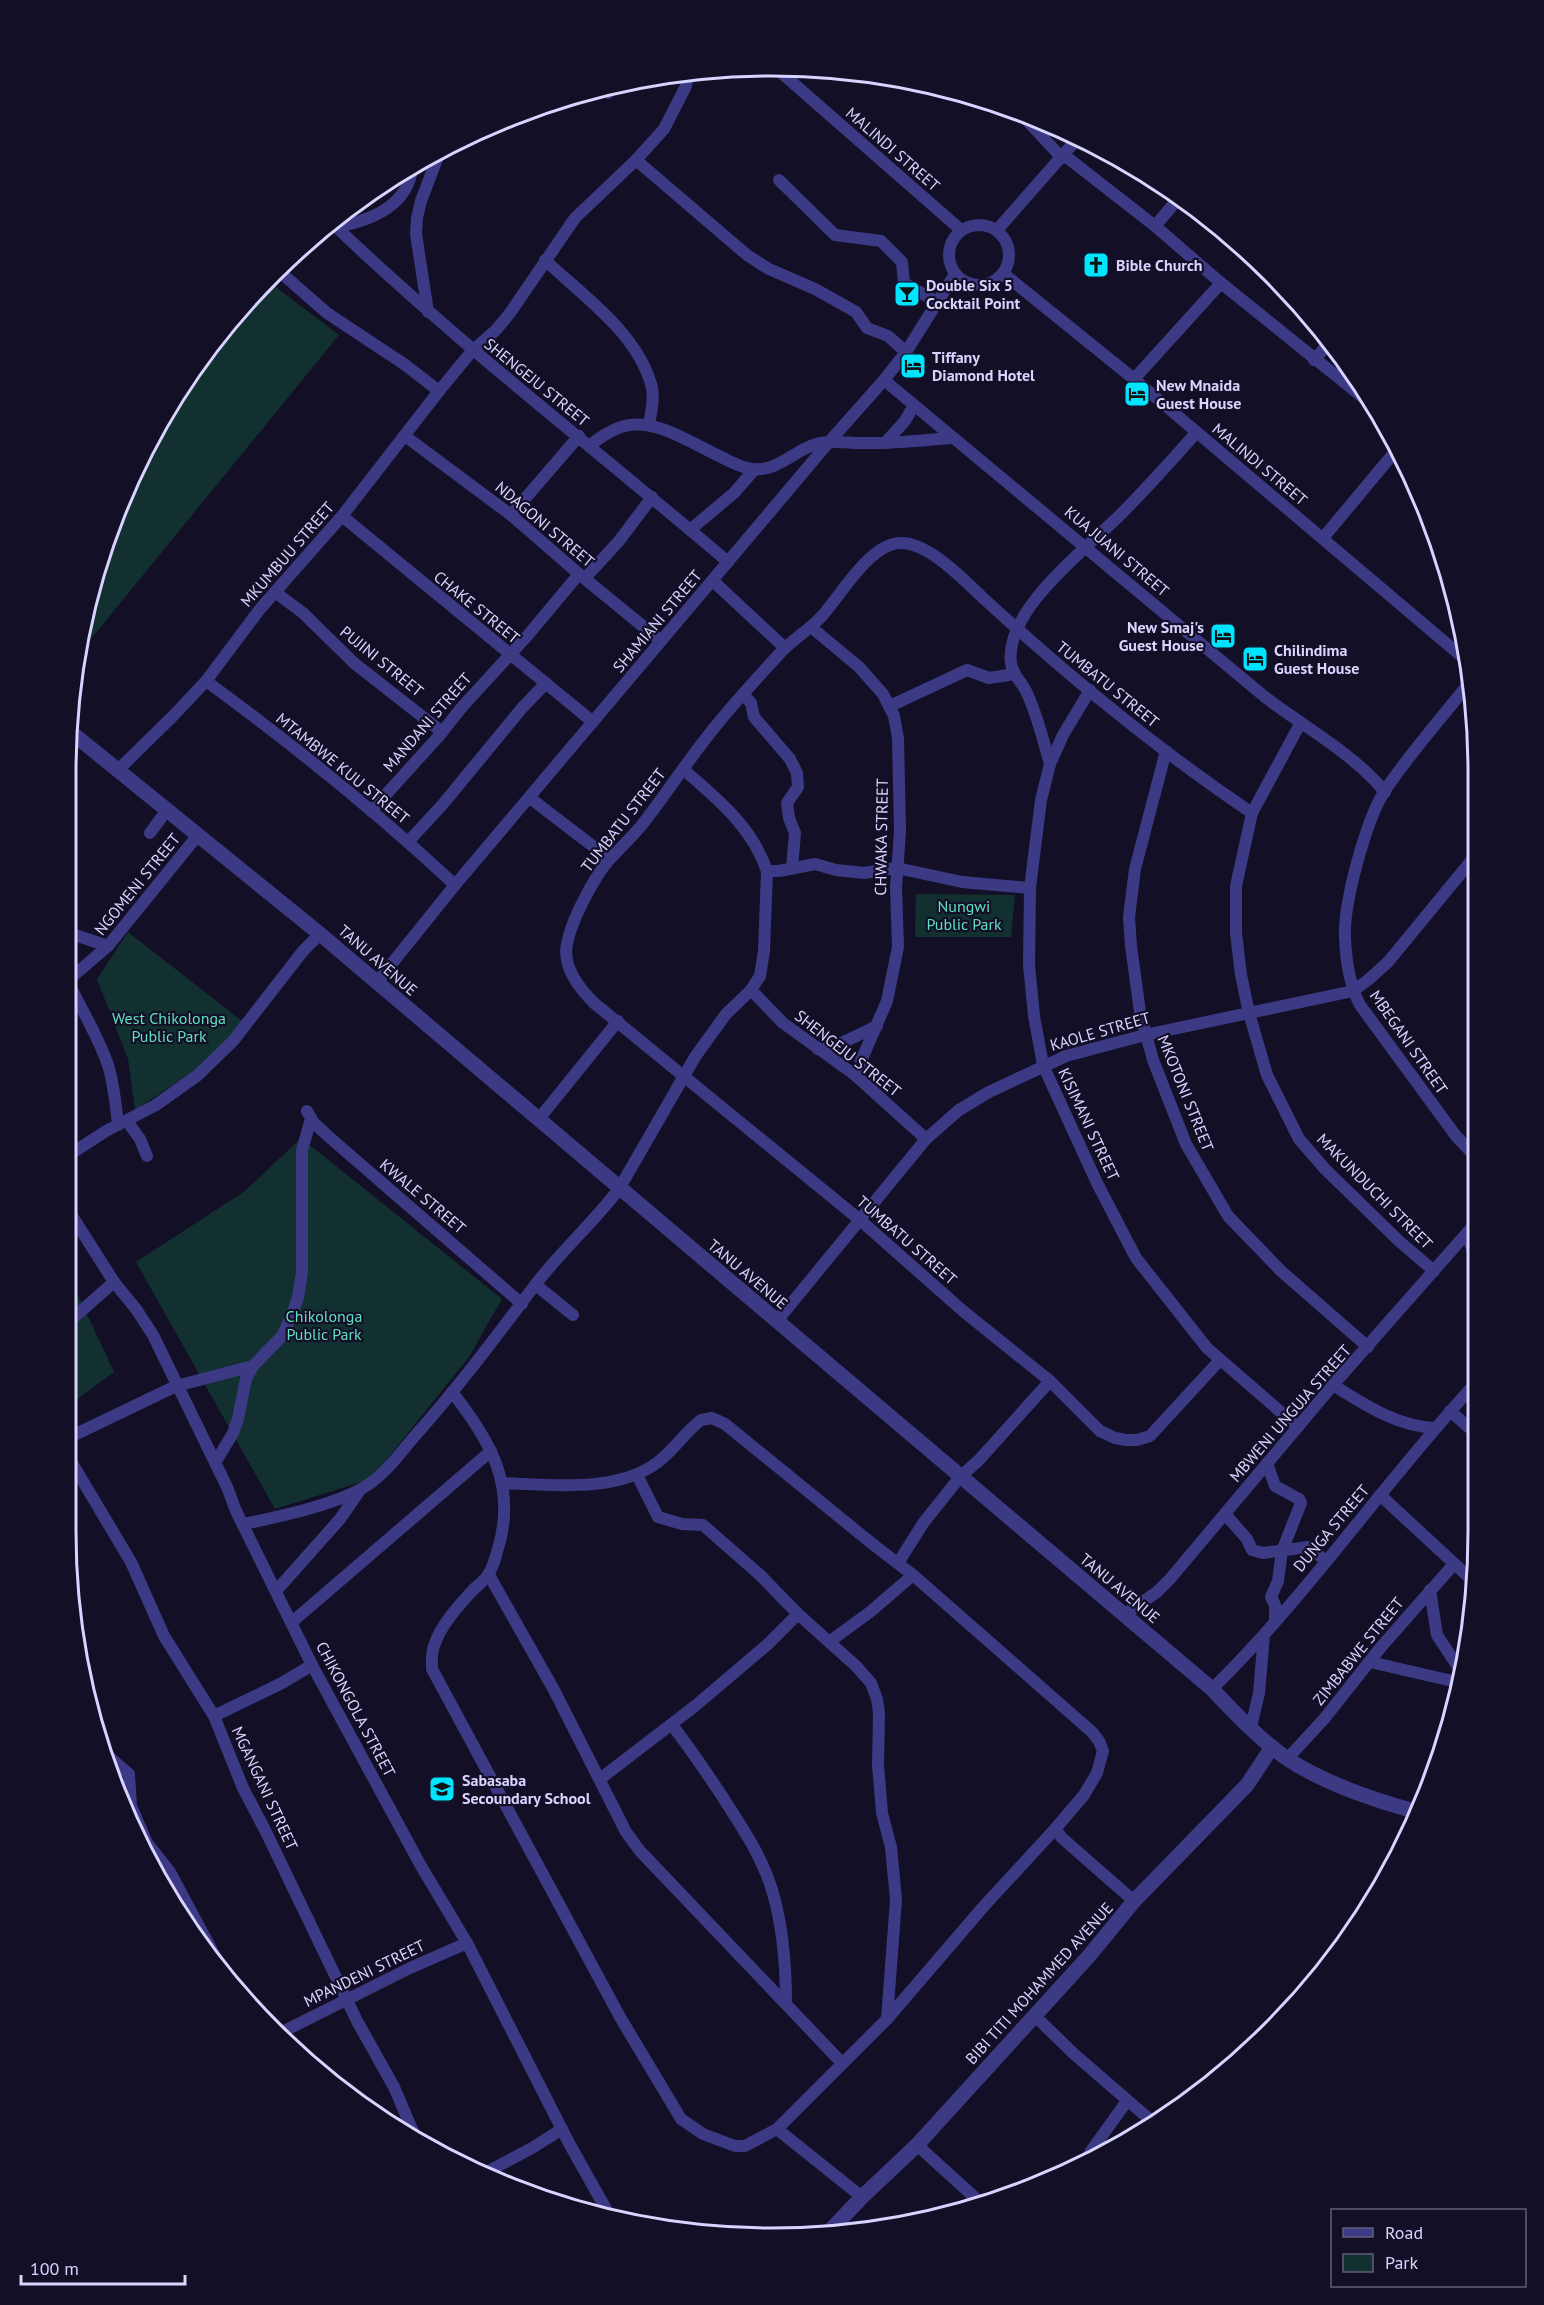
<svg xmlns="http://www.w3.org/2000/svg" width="1544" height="2305" font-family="'PT Sans',sans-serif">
<rect width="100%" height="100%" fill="#130f26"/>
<!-- green -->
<g fill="#12302f">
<path d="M268,281L339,335L77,656L90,589L139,460L241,306Z"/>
<path d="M916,894L1015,895L1011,937H915Z"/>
<path d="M128,932L242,1021L209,1061L135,1110L128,1059L97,979Z"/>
<path d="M301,1138L502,1299L469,1357L371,1479L275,1509L136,1262L245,1191Z"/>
<path d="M72,1282L114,1372L72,1403Z"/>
</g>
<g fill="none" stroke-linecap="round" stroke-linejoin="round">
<!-- minor -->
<g stroke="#3d3a85" stroke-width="12">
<path d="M777,69L961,230"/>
<path d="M608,93L610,87"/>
<path d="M1021,114L1062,158"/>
<path d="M1064,155L1155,226L1221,283L1370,403"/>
<path d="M636,160L747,255L769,269L815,289L856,312L867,328L888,336L906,352"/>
<path d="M779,180L835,235L881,241L902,262L904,283L937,302"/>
<path d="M331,222C457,343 596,449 728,562"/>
<circle cx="979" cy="255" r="30"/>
<path d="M1155,226L1178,199"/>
<path d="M336,227C369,221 407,207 412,169"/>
<path d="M997,230L1077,139"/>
<path d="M545,260C583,296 636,332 651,384C655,397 651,412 649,425"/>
<path d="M279,271L327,313L404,364L439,391"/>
<path d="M1004,274L1134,379L1466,660"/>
<path d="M428,312L416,234L417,218L421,201L440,151"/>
<path d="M1314,360L1331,341"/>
<path d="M1134,379L1221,283"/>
<path d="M884,380L1265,697C1304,727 1353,753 1385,792"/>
<path d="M405,436L511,515L579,574L661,641"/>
<path d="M885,443L905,421L914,405"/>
<path d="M589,446C599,438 609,431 621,427C653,416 691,443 719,456C730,461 741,468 753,469C777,472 795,450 816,444C831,440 846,443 862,443C892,444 923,440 953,438"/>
<path d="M511,515L579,436"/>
<path d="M342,516L593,722"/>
<path d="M690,530L734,493L754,470"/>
<path d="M1323,538L1398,448"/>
<path d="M585,578L619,541L652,497"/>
<path d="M713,581L785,648"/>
<path d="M275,592L303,613L354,663L442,732"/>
<path d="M811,627L859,667L883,694L894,716L898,738L900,831L896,888L898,947L887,1001L855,1075"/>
<path d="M206,681C292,744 377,812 455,885"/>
<path d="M1469,683C1441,719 1409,754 1384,792C1366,821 1343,904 1345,938C1346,961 1349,984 1360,1005L1456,1136L1474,1155"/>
<path d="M1090,690L1063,735L1050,764L1041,800L1030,888L1029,965L1034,1016L1043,1065L1097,1183L1136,1258L1207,1348L1298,1427"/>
<path d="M744,695L751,703L754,717L790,759L797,773L798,787L787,803L789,818L795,833L792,868"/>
<path d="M890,706L967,670L989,678L1015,674"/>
<path d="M1300,724L1252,813L1236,886V933L1241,975L1249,1013L1267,1075L1299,1139L1325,1169L1399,1241L1434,1271"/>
<path d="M1166,751L1135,869L1129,917L1131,946L1140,1012L1153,1060L1186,1144L1228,1216L1281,1271L1368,1347"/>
<path d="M1050,764C1043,739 1037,714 1026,691C1021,681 1012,674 1011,663C1004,609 1088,548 1122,513C1148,487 1172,460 1196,433"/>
<path d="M117,771L174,715L206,681L260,609L342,516L439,391L472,351L496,330L510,313L575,218L636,160L664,129L686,86L688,74"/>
<path d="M530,798L594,847L608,861"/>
<path d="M371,811L439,736L462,707L528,635L579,574"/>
<path d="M150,833L167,810"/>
<path d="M408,842L443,804L522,708L546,683"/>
<path d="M767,871H779L815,864L836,870L864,873L897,868L962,882L1030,888"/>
<path d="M72,934L108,946"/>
<path d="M72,977L108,946L198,835"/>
<path d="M377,982L455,885L829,442L884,380L906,352L955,274"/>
<path d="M72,990C85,1015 99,1039 108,1065C114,1085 116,1105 118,1125"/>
<path d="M751,990L783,1023L855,1075L926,1139"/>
<path d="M818,1049L844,1042L877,1026"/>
<path d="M307,1111L314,1123L328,1136L522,1304"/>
<path d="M538,1120L618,1021"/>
<path d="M127,1121L140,1139L147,1156"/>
<path d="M72,1153L106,1131L156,1105L198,1075L233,1041L303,951L320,934"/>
<path d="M72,1216L114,1282L136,1309L153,1335L227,1487L236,1511L312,1665L421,1866L467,1943L570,2145L611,2218"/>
<path d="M1467,1235L1474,1254"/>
<path d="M536,1285L573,1315"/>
<path d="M72,1319L114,1282"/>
<path d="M777,1321L926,1139L959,1110L989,1092L1066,1056L1145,1035L1353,991L1368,980L1388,962L1476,855"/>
<path d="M1220,1360L1150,1436L1137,1440H1126L1115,1438L1100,1431L1050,1381L963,1311L860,1220L594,1003C579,988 562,967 567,944C571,921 594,877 609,860C620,848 631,838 641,826C664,797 684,766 707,737C730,707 757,678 783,650C795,638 810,629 822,616C841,595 870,543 901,543C929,543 963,579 982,597C1067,675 1157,749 1252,813"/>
<path d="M1333,1385C1365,1405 1398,1427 1436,1428"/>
<path d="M452,1392C491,1441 518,1488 497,1552C495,1559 493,1567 489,1573C486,1580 478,1585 473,1590C459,1605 440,1626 434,1646C431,1653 432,1661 432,1669L620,2017L681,2119L703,2134L735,2146H745L777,2129L887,2019L984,1906L1055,1829L1084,1795L1097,1773L1103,1751L1099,1741L1092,1732L913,1575L875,1546L725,1424L712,1418L701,1420C685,1432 674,1450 658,1462C618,1493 551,1485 503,1483"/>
<path d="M1450,1411L1473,1431"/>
<path d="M72,1436L176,1386L253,1366"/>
<path d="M72,1463L131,1562L164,1636L214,1716L243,1788L266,1832L357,2021L394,2087L414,2134"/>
<path d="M215,1463L233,1433L238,1419L246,1379L253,1366L282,1336L292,1315L298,1297L302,1273V1150L311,1119"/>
<path d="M1267,1463L1275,1486L1299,1499L1301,1503L1282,1551L1278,1581L1271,1597L1275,1605V1621"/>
<path d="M637,1475L658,1517L682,1524L703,1525L760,1575L798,1614L856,1666L871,1683L877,1699L879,1713L878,1765L882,1813L891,1847L896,1900L887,2019"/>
<path d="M1380,1495L1472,1580"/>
<path d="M1225,1514L1247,1539L1252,1550L1263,1553L1308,1547L1313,1549L1325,1561"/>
<path d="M243,1524C278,1517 330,1506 361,1489C382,1478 398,1456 413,1438C457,1389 496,1337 535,1285C561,1251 593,1223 619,1189L695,1057L726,1014L751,990L760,976L764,951L767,871C752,826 717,799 683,769"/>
<path d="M898,1563L924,1522L960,1477L979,1460L1050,1381"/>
<path d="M489,1575L554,1690L626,1832L640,1851L842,2063"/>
<path d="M1430,1590L1437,1635L1462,1673"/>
<path d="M276,1591L340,1519L360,1490"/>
<path d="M1124,1615L1157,1592L1170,1579L1333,1385L1474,1225"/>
<path d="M292,1622L491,1451"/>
<path d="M829,1642L870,1612L913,1575"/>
<path d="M1370,1662L1461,1683"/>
<path d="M1212,1689C1307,1596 1383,1484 1473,1386"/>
<path d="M214,1716L282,1683L312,1665"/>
<path d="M672,1725C690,1748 706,1772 722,1796C741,1826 762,1856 772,1890C783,1926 786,1966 786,2004"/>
<path d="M1251,1727L1259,1693L1264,1635"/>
<path d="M98,1735L101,1750L129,1774L131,1806L147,1843L170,1872L224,1973"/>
<path d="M1287,1759L1324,1719L1381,1647L1454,1564"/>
<path d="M600,1779L695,1706L768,1644L798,1614"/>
<path d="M1055,1829L1062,1838L1134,1901"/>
<path d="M1035,2016L1074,2054L1155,2124"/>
<path d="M276,2035L410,1968L467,1943"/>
<path d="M777,2129L862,2197"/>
<path d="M917,2145L982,2204"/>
<path d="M1087,2160L1091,2151L1127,2101"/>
<path d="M483,2174L532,2148L562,2129"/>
</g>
<!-- tertiary -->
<g stroke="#3d3a85" stroke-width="15">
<path d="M72,733L320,934L1212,1689C1235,1713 1259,1739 1286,1758C1325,1784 1373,1800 1418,1812"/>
<path d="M825,2236L862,2197L917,2145L1089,1956L1134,1901L1247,1785L1272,1747"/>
</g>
</g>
<!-- icons -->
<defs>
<g id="church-square" transform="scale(1.35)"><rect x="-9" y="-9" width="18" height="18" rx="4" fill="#00e5ff" stroke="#130f26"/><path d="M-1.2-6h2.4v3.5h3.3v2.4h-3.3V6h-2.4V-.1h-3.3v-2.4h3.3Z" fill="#111"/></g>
<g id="bar-square" transform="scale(1.35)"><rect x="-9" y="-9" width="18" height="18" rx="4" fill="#00e5ff" stroke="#130f26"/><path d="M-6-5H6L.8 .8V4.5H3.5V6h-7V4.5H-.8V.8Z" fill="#111"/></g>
<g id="hotel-square" transform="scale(1.35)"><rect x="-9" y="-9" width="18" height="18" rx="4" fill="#00e5ff" stroke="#130f26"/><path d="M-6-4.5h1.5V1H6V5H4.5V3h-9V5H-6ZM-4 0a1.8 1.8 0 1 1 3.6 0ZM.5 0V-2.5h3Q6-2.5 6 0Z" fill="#111"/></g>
<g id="school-square" transform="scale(1.35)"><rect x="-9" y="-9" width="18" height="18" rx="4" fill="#00e5ff" stroke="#130f26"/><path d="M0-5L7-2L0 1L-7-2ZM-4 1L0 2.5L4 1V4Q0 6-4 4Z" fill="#111"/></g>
</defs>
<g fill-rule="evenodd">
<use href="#church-square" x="1096" y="265"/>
<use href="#bar-square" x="907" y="294"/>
<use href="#hotel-square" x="913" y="366"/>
<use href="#hotel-square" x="1137" y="394"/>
<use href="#hotel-square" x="1223" y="636"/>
<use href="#hotel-square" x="1255" y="659"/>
<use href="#school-square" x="442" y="1789"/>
</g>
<g text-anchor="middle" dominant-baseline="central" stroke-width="4.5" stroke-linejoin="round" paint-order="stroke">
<!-- street labels -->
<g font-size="16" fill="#d9d4ff" stroke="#130f26">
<text transform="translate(893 149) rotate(41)">MALINDI STREET</text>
<text transform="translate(537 382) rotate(39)">SHENGEJU STREET</text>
<text transform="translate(1260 464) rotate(40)">MALINDI STREET</text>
<text transform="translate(545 524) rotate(40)">NDAGONI STREET</text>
<text transform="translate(1117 551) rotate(40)">KUA JUANI STREET</text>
<text transform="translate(287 554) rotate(-49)">MKUMBUU STREET</text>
<text transform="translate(477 607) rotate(39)">CHAKE STREET</text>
<text transform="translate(657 621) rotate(-50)">SHAMIANI STREET</text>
<text transform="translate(382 661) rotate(39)">PUJINI STREET</text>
<text transform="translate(1108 684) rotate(39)">TUMBATU STREET</text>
<text transform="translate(427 722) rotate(-49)">MANDANI STREET</text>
<text transform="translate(343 768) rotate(39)">MTAMBWE KUU STREET</text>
<text transform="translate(623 820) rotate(-52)">TUMBATU STREET</text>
<text transform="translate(881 837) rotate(-89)">CHWAKA STREET</text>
<text transform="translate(137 884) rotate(-51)">NGOMENI STREET</text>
<text transform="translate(378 960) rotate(41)">TANU AVENUE</text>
<text transform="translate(1100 1031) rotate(-16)">KAOLE STREET</text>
<text transform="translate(1409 1042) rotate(55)">MBEGANI STREET</text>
<text transform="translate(848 1053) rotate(38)">SHENGEJU STREET</text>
<text transform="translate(1186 1093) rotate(68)">MKOTONI STREET</text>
<text transform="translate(1089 1124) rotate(65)">KISIMANI STREET</text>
<text transform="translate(1375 1191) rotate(45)">MAKUNDUCHI STREET</text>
<text transform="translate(423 1196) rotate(40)">KWALE STREET</text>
<text transform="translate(907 1240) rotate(41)">TUMBATU STREET</text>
<text transform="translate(748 1274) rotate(40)">TANU AVENUE</text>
<text transform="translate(1290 1413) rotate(-49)">MBWENI UNGUJA STREET</text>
<text transform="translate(1331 1528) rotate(-50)">DUNGA STREET</text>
<text transform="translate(1120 1588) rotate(40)">TANU AVENUE</text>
<text transform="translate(1358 1651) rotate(-51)">ZIMBABWE STREET</text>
<text transform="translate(356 1709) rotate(62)">CHIKONGOLA STREET</text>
<text transform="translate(265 1788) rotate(65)">MGANGANI STREET</text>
<text transform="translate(364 1973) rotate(-26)">MPANDENI STREET</text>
<text transform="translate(1039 1983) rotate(-48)">BIBI TITI MOHAMMED AVENUE</text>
</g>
<!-- poi labels -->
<g font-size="16" font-weight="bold" fill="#d9d4ff" stroke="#130f26" text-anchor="start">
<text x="1116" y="265">Bible Church</text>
<text x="926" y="285">Double Six 5<tspan x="926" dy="18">Cocktail Point</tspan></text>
<text x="932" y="357">Tiffany<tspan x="932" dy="18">Diamond Hotel</tspan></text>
<text x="1156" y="385">New Mnaida<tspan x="1156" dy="18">Guest House</tspan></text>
<text x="1204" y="627" text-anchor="end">New Smaj's<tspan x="1204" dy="18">Guest House</tspan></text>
<text x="1274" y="650">Chilindima<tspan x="1274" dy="18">Guest House</tspan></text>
<text x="462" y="1780">Sabasaba<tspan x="462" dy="18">Secoundary School</tspan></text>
</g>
<!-- park labels -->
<g font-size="16" fill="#5fe0c0" stroke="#130f26">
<text x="964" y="906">Nungwi<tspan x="964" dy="18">Public Park</tspan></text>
<text x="169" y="1018">West Chikolonga<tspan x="169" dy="18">Public Park</tspan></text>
<text x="324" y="1316">Chikolonga<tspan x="324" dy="18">Public Park</tspan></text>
</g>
</g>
<!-- crop -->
<path d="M0 0H1544V2305H0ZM772 76H772A696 696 0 0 1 1468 772V1532A696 696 0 0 1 772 2228H772A696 696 0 0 1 76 1532V772A696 696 0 0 1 772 76Z" fill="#130f26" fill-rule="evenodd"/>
<path fill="none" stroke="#d9d4ff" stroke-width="3" d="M772 76H772A696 696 0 0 1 1468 772V1532A696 696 0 0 1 772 2228H772A696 696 0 0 1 76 1532V772A696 696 0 0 1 772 76Z"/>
<!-- legend -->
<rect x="1331" y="2209" width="195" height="78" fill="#130f26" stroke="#625e7d" stroke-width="1.5"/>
<rect x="1343" y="2228" width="30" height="9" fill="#3d3a85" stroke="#625e7d" stroke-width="1.5"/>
<text x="1385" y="2239" font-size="18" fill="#d9d4ff">Road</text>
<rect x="1343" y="2254" width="30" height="18" fill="#12302f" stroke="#625e7d" stroke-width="1.5"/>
<text x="1385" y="2269" font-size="18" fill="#d9d4ff">Park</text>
<!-- scale -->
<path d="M21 2275v9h164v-9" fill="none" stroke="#d9d4ff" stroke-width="3"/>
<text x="30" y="2275" font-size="18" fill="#d9d4ff" stroke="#130f26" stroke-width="4.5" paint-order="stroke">100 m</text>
</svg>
